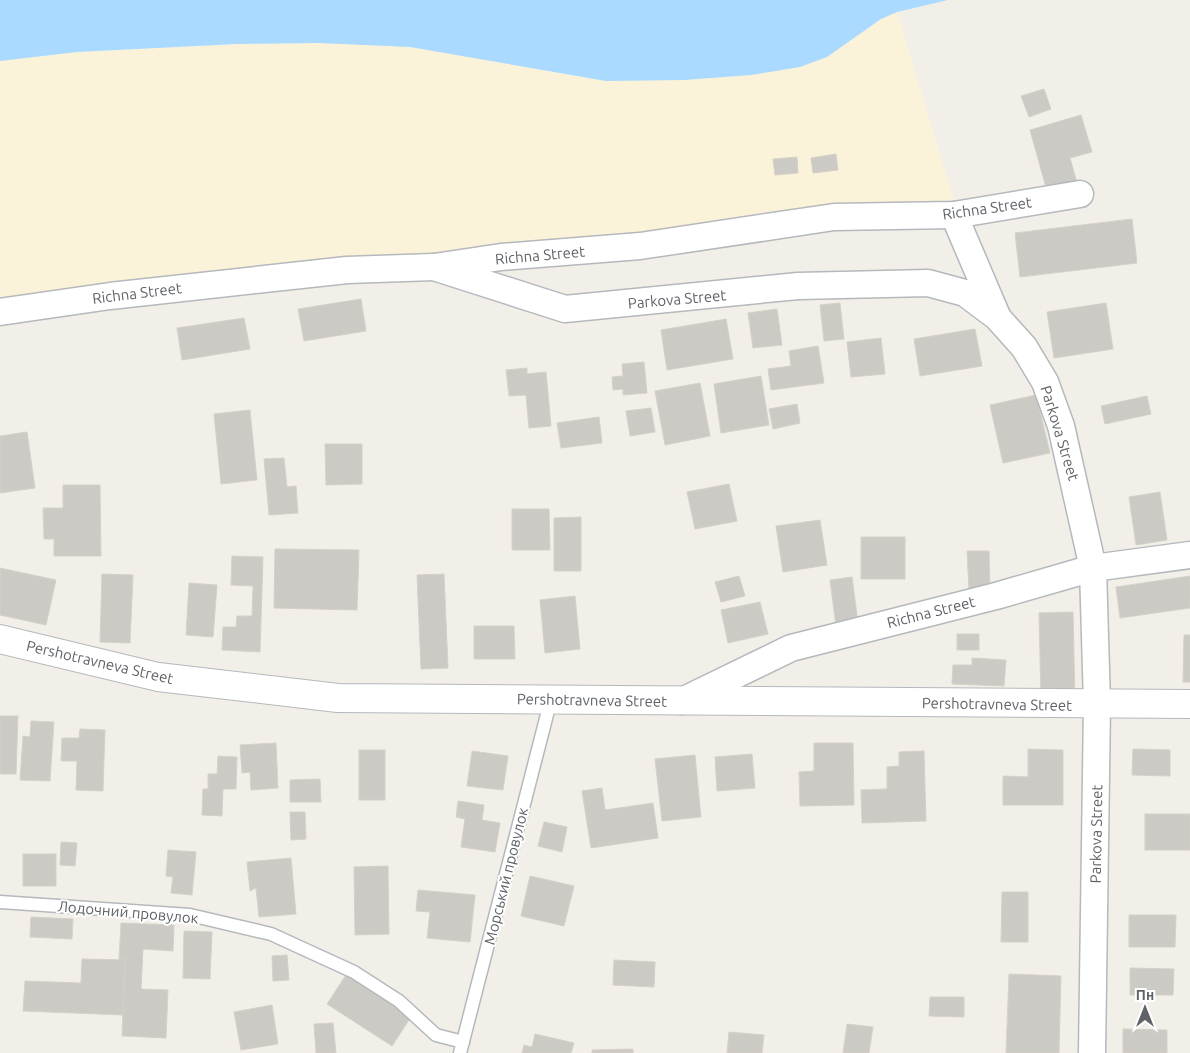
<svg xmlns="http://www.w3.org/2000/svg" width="1190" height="1053" font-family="Ubuntu,sans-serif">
<rect width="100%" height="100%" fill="#f1efe8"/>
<!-- sand -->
<path fill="#fbf3d9" d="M897,12L954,201L746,219L508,250L0,297V61L77,52L237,44L319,43L410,47L606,81L684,80L751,75L827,57L881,19Z"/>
<!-- water -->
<path fill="#aadaff" d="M0,0H948L897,12L881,19L827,57L800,67L751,75L684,80L606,81L410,47L319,43L237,44L77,52L0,61Z"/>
<!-- building -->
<g fill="#cccac5" stroke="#d6d1c6">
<path d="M1044,89L1051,109L1029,117L1021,96Z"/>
<path d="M1081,115L1092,152L1070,158L1077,183L1047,191L1030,130Z"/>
<path d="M836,154L838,170L813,173L811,158Z"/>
<path d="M797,157L798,173L775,175L773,159Z"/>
<path d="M1132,219L1137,263L1020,277L1015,233Z"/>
<path d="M361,299L366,331L304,341L298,309Z"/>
<path d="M840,303L844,339L824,341L820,305Z"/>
<path d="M1106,303L1113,349L1054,358L1047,312Z"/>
<path d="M777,309L782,345L753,348L748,313Z"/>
<path d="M244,318L250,349L182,360L177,328Z"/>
<path d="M726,319L733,359L667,370L661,330Z"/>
<path d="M975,329L982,366L920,376L914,339Z"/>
<path d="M881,338L885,374L851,377L847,342Z"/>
<path d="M818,346L824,383L771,390L768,369L791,366L789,351Z"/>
<path d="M644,362L647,393L623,395V389L613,390L612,377L623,376L622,364Z"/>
<path d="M527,368V374L546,372L551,426L529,428L526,395L509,396L506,370Z"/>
<path d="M761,376L769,425L721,433L714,384Z"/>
<path d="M700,383L710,436L665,445L655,391Z"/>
<path d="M1036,395L1050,453L1003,463L990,405Z"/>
<path d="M1147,396L1151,414L1105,424L1101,406Z"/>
<path d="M797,404L800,423L773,429L769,409Z"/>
<path d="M651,408L655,432L630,436L626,411Z"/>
<path d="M250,410L257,480L221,484L214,414Z"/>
<path d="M599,417L602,443L561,448L557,423Z"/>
<path d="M27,432L35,488L0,493V436Z"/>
<path d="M325,444H362V484L326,485Z"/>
<path d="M284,458L287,487L296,486L298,513L269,515L264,459Z"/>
<path d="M729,484L737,521L695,529L687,492Z"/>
<path d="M63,485H100L101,556H54V539H44L43,508H63Z"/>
<path d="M1160,492L1167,540L1136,545L1129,497Z"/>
<path d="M512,509H549L550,550H512Z"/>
<path d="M581,517V571H554V518Z"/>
<path d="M820,520L827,565L783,572L776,526Z"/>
<rect x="861" y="537" width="44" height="42"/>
<path d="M275,549L359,550L357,610L274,608Z"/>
<path d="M967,551H989L990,589L969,590Z"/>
<path d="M232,556L263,557L260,652L222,650L223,627H236L237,616H252L253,586L231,585Z"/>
<path d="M0,568L56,580L46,625L0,615Z"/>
<path d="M102,574L133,575L130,643L100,642Z"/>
<path d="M444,574L448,668L421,669L417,575Z"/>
<path d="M739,576L745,596L721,602L715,582Z"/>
<path d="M1190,576V608L1120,618L1116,587Z"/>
<path d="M852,577L858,623L836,626L830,580Z"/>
<path d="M189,583L217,585L213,637L186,635Z"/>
<path d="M575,596L580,649L545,653L540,600Z"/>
<path d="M760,602L768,634L728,643L721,610Z"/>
<path d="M1073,612L1075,699L1041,700L1039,613Z"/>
<path d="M474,626H514L515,659H474Z"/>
<rect x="957" y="634" width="22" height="16"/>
<path d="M1184,635H1190V682H1183Z"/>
<path d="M972,658L1006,660L1004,686L952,684L953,665H972Z"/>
<path d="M0,716H18L16,774H0Z"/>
<path d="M31,721L54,722L50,781L20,780L23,736L30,737Z"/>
<path d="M80,729L105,730L103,791L76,790L77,761H61L62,738H79Z"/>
<path d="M276,743L278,788L251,790L250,772L242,773L240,745Z"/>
<path d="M814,743H853L854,805L800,806L799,772L814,771Z"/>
<path d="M1028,749L1063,750V805H1003V776L1028,777Z"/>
<path d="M1133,749L1170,750V776L1132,775Z"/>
<rect x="359" y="750" width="26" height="50"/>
<path d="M472,751L508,756L503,790L467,786Z"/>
<path d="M924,751L926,821L862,823L861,790L887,789V767L899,766V752Z"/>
<path d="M752,754L755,788L717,791L715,757Z"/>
<path d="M695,755L701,817L662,821L655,759Z"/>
<path d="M218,756L237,757L236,789H223L222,816L202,815L203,789H208V774H217Z"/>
<path d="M320,779L321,802H290V780Z"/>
<path d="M602,788L605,810L653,803L658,838L591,848L582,791Z"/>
<path d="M458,801L484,805L482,820L500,823L495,852L461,847L465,819L456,817Z"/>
<path d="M290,812H305L306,839L291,840Z"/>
<rect x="1145" y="814" width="45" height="36"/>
<path d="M544,822L567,827L562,852L538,846Z"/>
<path d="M61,842L77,843L75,866L60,865Z"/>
<path d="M168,850L196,852L192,895L171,893L173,877L166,876Z"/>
<rect x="23" y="854" width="33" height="32"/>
<path d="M291,858L296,914L259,917L256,888L250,891L247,862Z"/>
<path d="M388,866L389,934L355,935L354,867Z"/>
<path d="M530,876L574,886L564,926L521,916Z"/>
<path d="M418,890L475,895L470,942L427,938L430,912L416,911Z"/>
<path d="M1002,892H1028V942H1001Z"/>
<path d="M1129,915H1176L1175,947H1129Z"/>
<path d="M31,917L73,919L72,939L30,937Z"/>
<path d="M121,923L174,925L173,951L143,949L141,989L168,990L166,1038L122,1036L125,960H119Z"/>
<path d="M184,931L212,932L210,979L183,978Z"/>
<path d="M287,955L289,980L273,981L272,956Z"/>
<path d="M82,959L125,960L123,1015L23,1011L25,981L81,983Z"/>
<path d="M614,960L655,962L654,987L613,985Z"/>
<path d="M1130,968L1174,969L1173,995H1130Z"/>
<path d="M1009,974L1061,976L1059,1053H1006Z"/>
<path d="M346,975L411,1017L392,1046L327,1004Z"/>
<path d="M930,997H964V1017L929,1016Z"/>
<path d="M272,1005L278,1044L241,1050L234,1012Z"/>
<path d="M333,1023L336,1053H316L314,1024Z"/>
<path d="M847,1024L873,1027L869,1053H843Z"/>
<path d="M1123,1029L1167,1030V1053H1123Z"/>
<path d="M729,1032L764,1035L762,1053H727Z"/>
<path d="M535,1034L574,1043L571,1053H522L524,1045L532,1047Z"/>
<path d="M633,1049V1053H592V1050Z"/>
</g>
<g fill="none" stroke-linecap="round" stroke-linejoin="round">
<!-- service casing -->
<g stroke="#b5b8bc" stroke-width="15">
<g id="service">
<path d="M0,902L190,915L271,934L354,972L399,1001L436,1035L463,1042"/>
<path d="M460,1053L551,699"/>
</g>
</g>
<!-- minor casing -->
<g stroke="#b5b8bc" stroke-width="29">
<g id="minor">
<path d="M954,215L997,316"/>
<path d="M434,267L565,309L798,286L928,283L965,293L997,317L1024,347L1045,382L1061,426L1093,568L1097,705L1092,1053"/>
<path d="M0,312L110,296L347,270L434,267L501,257L640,246L834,217L954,215L1080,194"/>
<path d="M682,701L791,648L996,596L1093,568L1190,555"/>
</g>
</g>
<!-- tertiary casing -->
<g stroke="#b5b8bc" stroke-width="30">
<path id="tertiary" d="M0,639L158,677L338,698L1190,704"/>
</g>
<!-- service -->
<use href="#service" stroke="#fff" stroke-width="12"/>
<!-- minor -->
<use href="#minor" stroke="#fff" stroke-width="26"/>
<!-- tertiary -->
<use href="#tertiary" stroke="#fff" stroke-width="28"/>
</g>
<g text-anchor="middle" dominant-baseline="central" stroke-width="4" stroke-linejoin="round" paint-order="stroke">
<!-- street labels -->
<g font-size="15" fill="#5f6368" stroke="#fff">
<text transform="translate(987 208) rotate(-8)">Richna Street</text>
<text transform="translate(540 255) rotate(-5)">Richna Street</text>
<text transform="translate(137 293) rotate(-7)">Richna Street</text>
<text transform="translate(677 299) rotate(-5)">Parkova Street</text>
<text transform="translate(1060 433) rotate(73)">Parkova Street</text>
<text transform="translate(931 612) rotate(-14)">Richna Street</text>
<text transform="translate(100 662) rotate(13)">Pershotravneva Street</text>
<text transform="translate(592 700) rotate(1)">Pershotravneva Street</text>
<text transform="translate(997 704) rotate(1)">Pershotravneva Street</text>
<text transform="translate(1096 834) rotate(-89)">Parkova Street</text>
<text transform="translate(506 876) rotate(-76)">Морський провулок</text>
<text transform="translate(128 912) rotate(5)">Лодочний провулок</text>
</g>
</g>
<!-- north arrow -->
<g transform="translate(1145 1008)" stroke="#ffffff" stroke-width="4" paint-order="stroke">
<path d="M0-4L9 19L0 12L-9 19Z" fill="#5f6368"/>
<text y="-8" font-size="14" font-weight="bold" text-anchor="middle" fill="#5f6368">Пн</text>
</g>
</svg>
